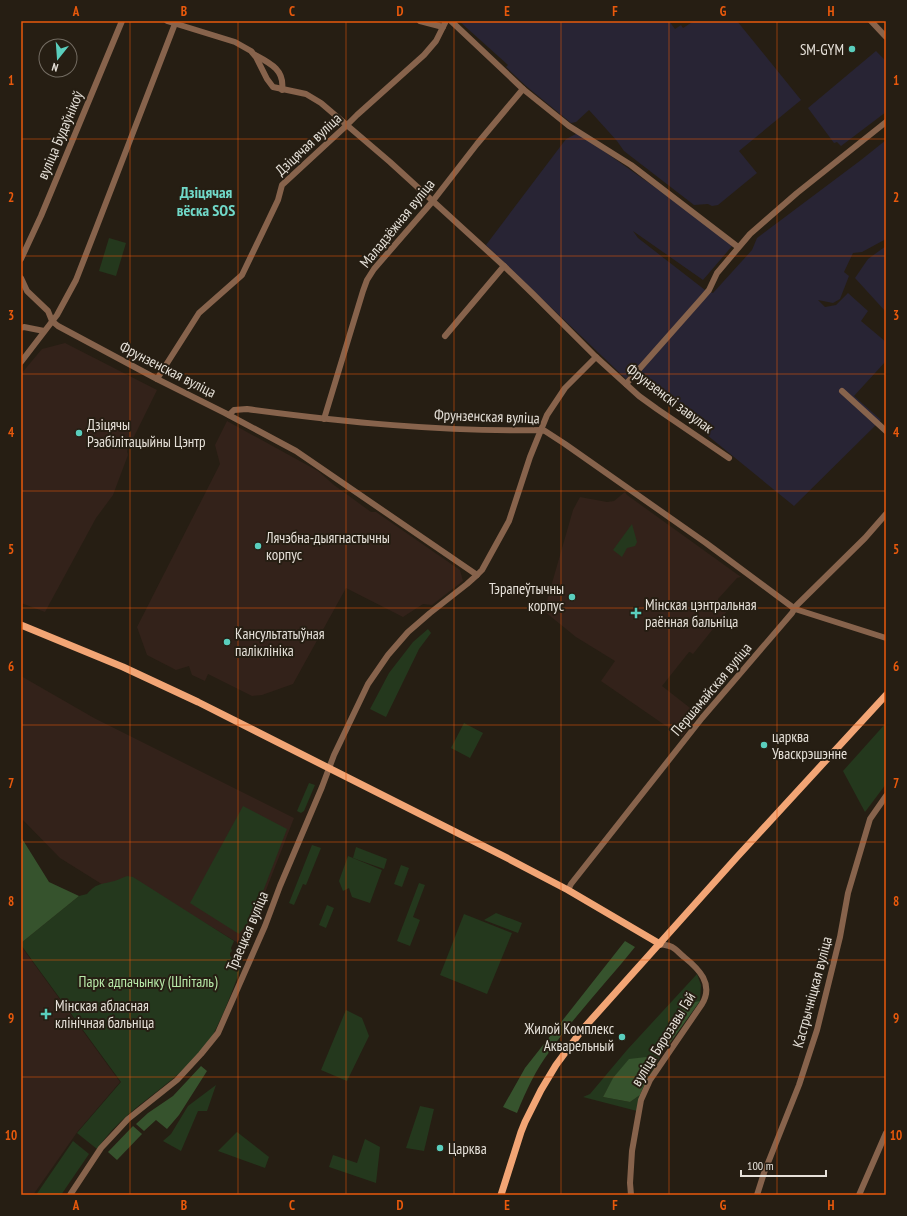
<svg xmlns="http://www.w3.org/2000/svg" width="907" height="1216" font-family="'PT Sans Narrow',sans-serif">
<style>
.industrial{fill:#282434}
.medical{fill:#33221a}
.green{fill:#24381d;fill-rule:evenodd}
.forest{fill:#36532d}
.lines{fill:none;stroke-linecap:round;stroke-linejoin:round}
.minor{stroke:#87634c;stroke-width:6}
.major{stroke:#f2a575;stroke-width:7}
.grid{fill:none;stroke:#e8590c;stroke-width:1;stroke-opacity:0.55}
.poi-dot{fill:#5acebd;stroke:#261e13;stroke-width:1.5}
.labels{text-anchor:middle;dominant-baseline:central;stroke-width:4;stroke-linejoin:round;paint-order:stroke}
.poi-label{font-size:15px;fill:#e6e1d9;stroke:#261e13;text-anchor:start}
.street-label{font-size:15px;fill:#e6e1d9;stroke:#261e13}
.park-label{font-size:15px;fill:#b7e9a8;stroke:#261e13}
.neighbourhood-label{font-size:16px;font-weight:bold;fill:#70d8c8;stroke:#261e13}
.neatline{fill:none;stroke:#e8590c;stroke-width:1.5}
.grid-label{font-size:13px;text-anchor:middle;font-weight:bold;fill:#e8590c}
</style>
<rect width="100%" height="100%" fill="#261e13"/>
<g class="industrial">
<polygon points="459,21 669,21 675,29 681,25 683,28 694,21 737,21 801,100 739,151 757,173 718,205 712,206 708,204 694,205 624,151 617,141 589,110 576,122 571,123 526,86 506,67 508,65"/>
<polygon points="876,51 886,61 886,112 841,146 837,142 834,143 808,108"/>
<polygon points="578,133 659,190 733,245 703,280 633,231 638,238 705,290 713,293 752,250 757,238 861,160 886,140 886,239 862,252 853,253 844,272 849,276 840,299 833,303 818,300 825,307 836,305 848,293 868,311 861,321 886,342 886,361 854,396 881,420 794,506 707,435 713,428 634,371 626,379 513,271 486,245 566,139"/>
<polygon points="886,246 886,312 855,278 868,259"/>
</g>
<g class="medical">
<polygon points="65,343 157,390 127,451 128,455 113,495 96,518 45,612 21,603 21,374 42,349"/>
<polygon points="227,421 318,471 334,485 371,512 376,512 460,570 463,581 432,605 423,604 403,617 346,588 293,684 262,695 252,696 208,674 205,681 192,675 189,666 176,670 147,655 137,627 220,464 215,445"/>
<polygon points="625,492 627,495 741,577 737,578 718,599 720,605 728,610 693,654 690,652 689,652 662,686 699,715 682,737 601,681 615,661 576,637 544,611 573,510 580,497 607,502 614,501"/>
<polygon points="21,676 94,718 294,818 256,916 238,943 141,884 108,888 60,858 21,818"/>
<polygon points="21,946 120,1082 78,1131 33,1195 21,1195"/>
</g>
<g class="green">
<polygon points="109,238 126,243 116,276 99,271"/>
<polygon points="632,524 637,542 635,546 627,548 622,557 613,550"/>
<polygon points="428,629 431,633 419,649 386,717 370,709 389,673 413,642"/>
<polygon points="464,723 483,733 470,758 451,748"/>
<polygon points="886,723 886,784 865,812 843,771"/>
<polygon points="309,783 315,785 304,811 301,813 297,811"/>
<polygon points="243,806 287,829 254,915 239,934 190,903"/>
<polygon points="312,845 321,848 306,885 303,884 294,905 289,903"/>
<polygon points="356,847 387,859 384,869 353,858"/>
<polygon points="348,856 382,870 370,903 352,897 349,888 343,891 339,881"/>
<polygon points="401,865 409,868 402,887 394,884"/>
<path d="M127,876l6,1 101,64 -3,7 1,3 -2,2v3l3,3 3,-1v5l2,1v3l3,1c-6,16 -12,31 -18,46 -5,9 -8,19 -14,27 -21,30 -52,49 -79,72 -13,11 -24,23 -33,36l-20,-16 44,-51 -100,-137v-2l58,-47 8,-2c9,-10 11,-9 23,-12 6,-1 11,-4 17,-6z"/>
<polygon points="419,883 425,885 413,917 420,920 410,946 397,941"/>
<polygon points="327,905 334,908 326,928 319,925"/>
<polygon points="496,913 522,923 518,933 484,920"/>
<polygon points="464,914 512,933 487,994 440,975"/>
<path d="M697,974l4,11 -1,16 -30,35v7l-9,12 -14,27 -10,29 -54,-14 7,-3 37,-44zM655,1056l-1,5 -14,34 -10,7 -27,-5 10,-18z"/>
<polygon points="346,1010 362,1018 369,1036 347,1081 321,1070"/>
<polygon points="216,1085 207,1111 198,1111 181,1151 163,1141 171,1134 188,1106"/>
<polygon points="420,1106 434,1109 424,1151 406,1148"/>
<polygon points="237,1132 269,1157 265,1168 218,1151"/>
<polygon points="365,1139 380,1147 376,1183 329,1167 333,1155 357,1163"/>
<polygon points="73,1141 89,1154 61,1195 36,1195"/>
</g>
<g class="forest">
<polygon points="21,837 49,882 79,896 21,943"/>
<path d="M625,941l10,6c-28,35 -59,67 -85,104 -14,18 -24,40 -33,62l-14,-6 22,-39z"/>
<polygon points="700,1001 670,1043 670,1036 676,1015 690,1003"/>
<polygon points="655,1056 654,1061 640,1095 630,1102 603,1097 613,1078 629,1059"/>
<polygon points="201,1066 207,1071 179,1115 167,1129 156,1120 144,1131 136,1124 148,1113 173,1096"/>
<polygon points="133,1126 142,1134 117,1160 108,1152"/>
</g>
<g class="lines">
<g class="minor">
<polyline points="167,21 235,42 251,51 256,57 267,79 273,87 306,94 321,103 390,162 504,266 533,294 596,357 639,396 657,409 729,458"/>
<polyline points="420,21 443,27"/>
<polyline points="451,21 523,89 569,126 631,165 738,247"/>
<polyline points="871,21 886,37"/>
<path d="M255,55c15,8 30,15 27,35"/>
<polyline points="21,259 41,216 122,21"/>
<polyline points="21,278 27,291 48,311 52,321 58,326 157,379 225,413 296,451 477,575"/>
<polyline points="21,328 24,327 44,331"/>
<polyline points="445,336 504,266"/>
<polyline points="21,362 57,315 76,280 97,226 176,21"/>
<polyline points="157,379 199,313 242,275 268,221 278,200 282,185 347,125 357,115 424,55 436,41 446,21"/>
<polyline points="626,384 703,297 709,290 717,273 750,234 797,193 886,122"/>
<polyline points="842,391 886,431"/>
<path d="M229,415l5,-5 13,-1c97,13 195,23 294,21l4,1 20,13 141,99 89,66 91,29"/>
<polyline points="324,419 363,291 367,280 374,269 432,202 477,144 523,89"/>
<polyline points="568,890 571,884 702,718 792,613 796,606 865,538 886,514"/>
<polyline points="70,1195 101,1148 116,1132 128,1119 177,1080 201,1054 218,1033 265,926 280,886 322,787 334,755 368,684 388,655 408,632 430,613 467,584 477,575 482,570 509,521 530,457 547,415 565,388 596,357"/>
<path d="M631,1195l-1,-12 2,-32 9,-51 9,-20 52,-76c12,-20 -3,-35 -18,-47 -4,-3 -8,-8 -12,-10 -4,-2 -8,-2 -12,-3"/>
<polyline points="757,1195 764,1173 799,1085 817,1030 840,937 848,893 870,819 886,796"/>
<polyline points="859,1195 886,1133"/>
</g>
<g class="major">
<polyline points="21,625 123,667 198,702 509,859 568,890 660,944"/>
<polyline points="501,1195 521,1132 525,1122 541,1090 556,1065 582,1030 737,857 886,695"/>
</g>
</g>
<path class="grid" d="M130,21v1174M238,21v1174M346,21v1174M454,21v1174M561,21v1174M669,21v1174M777,21v1174M21,139h865M21,256h865M21,374h865M21,491h865M21,608h865M21,725h865M21,842h865M21,960h865M21,1077h865"/>
<g class="poi-dot">
<circle cx="852" cy="49" r="4"/>
<circle cx="79" cy="433" r="4"/>
<circle cx="258" cy="546" r="4"/>
<circle cx="572" cy="597" r="4"/>
<path d="M634 607h4v4h4v4h-4v4h-4v-4h-4v-4h4z"/>
<circle cx="227" cy="642" r="4"/>
<circle cx="764" cy="745" r="4"/>
<path d="M44 1008h4v4h4v4h-4v4h-4v-4h-4v-4h4z"/>
<circle cx="622" cy="1037" r="4"/>
<circle cx="440" cy="1148" r="4"/>
</g>
<g class="labels">
<g class="poi-label">
<text x="844" y="49" text-anchor="end">SM-GYM</text>
<text x="87" y="424">Дзіцячы<tspan x="87" dy="17">Рэабілітацыйны Цэнтр</tspan></text>
<text x="266" y="537">Лячэбна-дыягнастычны<tspan x="266" dy="17">корпус</tspan></text>
<text x="564" y="588" text-anchor="end">Тэрапеўтычны<tspan x="564" dy="17">корпус</tspan></text>
<text x="645" y="604">Мінская цэнтральная<tspan x="645" dy="17">раённая бальніца</tspan></text>
<text x="235" y="633">Кансультатыўная<tspan x="235" dy="17">паліклініка</tspan></text>
<text x="772" y="736">царква<tspan x="772" dy="17">Уваскрэшэнне</tspan></text>
<text x="55" y="1005">Мінская абласная<tspan x="55" dy="17">клінічная бальніца</tspan></text>
<text x="614" y="1028" text-anchor="end">Жилой Комплекс<tspan x="614" dy="17">Акварельный</tspan></text>
<text x="448" y="1148">Царква</text>
</g>
<g class="street-label">
<text transform="translate(60 135) rotate(-67)">вуліца Будаўнікоў</text>
<text transform="translate(308 144) rotate(-43)">Дзіцячая вуліца</text>
<text transform="translate(397 223) rotate(-51)">Маладзёжная вуліца</text>
<text transform="translate(168 369) rotate(27)">Фрунзенская вуліца</text>
<text transform="translate(670 398) rotate(37)">Фрунзенскі завулак</text>
<text transform="translate(487 416) rotate(2)">Фрунзенская вуліца</text>
<text transform="translate(711 689) rotate(-50)">Першамайская вуліца</text>
<text transform="translate(247 931) rotate(-67)">Траецкая вуліца</text>
<text transform="translate(812 992) rotate(-75)">Кастрычніцкая вуліца</text>
<text transform="translate(663 1039) rotate(-58)">вуліца Бярозавы Гай</text>
</g>
<g class="park-label">
<text x="148" y="981">Парк адпачынку (Шпіталь)</text>
</g>
<g class="neighbourhood-label">
<text x="206" y="192">Дзіцячая<tspan x="206" dy="18">вёска SOS</tspan></text>
</g>
</g>
<rect width="907" height="1216" fill="none" stroke="#261e13" stroke-width="44"/>
<g transform="translate(58 58) rotate(197)"><circle r="19" fill="#261e13" stroke="#736c62"/>
<path d="M0-3L7 15L0 10L-7 15Z" fill="#5acebd"/>
<text y="-6" font-size="11" font-weight="bold" text-anchor="middle" fill="#e6e1d9">N</text>
</g>
<path d="M741 1170v6h85v-6" fill="none" stroke="#e6e1d9" stroke-width="2"/>
<text x="747" y="1170" font-size="12" fill="#e6e1d9" stroke="#261e13" stroke-width="3" paint-order="stroke">100 m</text>
<rect x="22" y="22" width="863" height="1172" class="neatline"/>
<g class="grid-label">
<text x="76" y="16">A</text>
<text x="184" y="16">B</text>
<text x="292" y="16">C</text>
<text x="400" y="16">D</text>
<text x="507" y="16">E</text>
<text x="615" y="16">F</text>
<text x="723" y="16">G</text>
<text x="831" y="16">H</text>
<text x="11" y="85">1</text>
<text x="896" y="85">1</text>
<text x="11" y="202">2</text>
<text x="896" y="202">2</text>
<text x="11" y="320">3</text>
<text x="896" y="320">3</text>
<text x="11" y="437">4</text>
<text x="896" y="437">4</text>
<text x="11" y="554">5</text>
<text x="896" y="554">5</text>
<text x="11" y="671">6</text>
<text x="896" y="671">6</text>
<text x="11" y="788">7</text>
<text x="896" y="788">7</text>
<text x="11" y="906">8</text>
<text x="896" y="906">8</text>
<text x="11" y="1023">9</text>
<text x="896" y="1023">9</text>
<text x="11" y="1140">10</text>
<text x="896" y="1140">10</text>
<text x="76" y="1210">A</text>
<text x="184" y="1210">B</text>
<text x="292" y="1210">C</text>
<text x="400" y="1210">D</text>
<text x="507" y="1210">E</text>
<text x="615" y="1210">F</text>
<text x="723" y="1210">G</text>
<text x="831" y="1210">H</text>
</g>
</svg>
